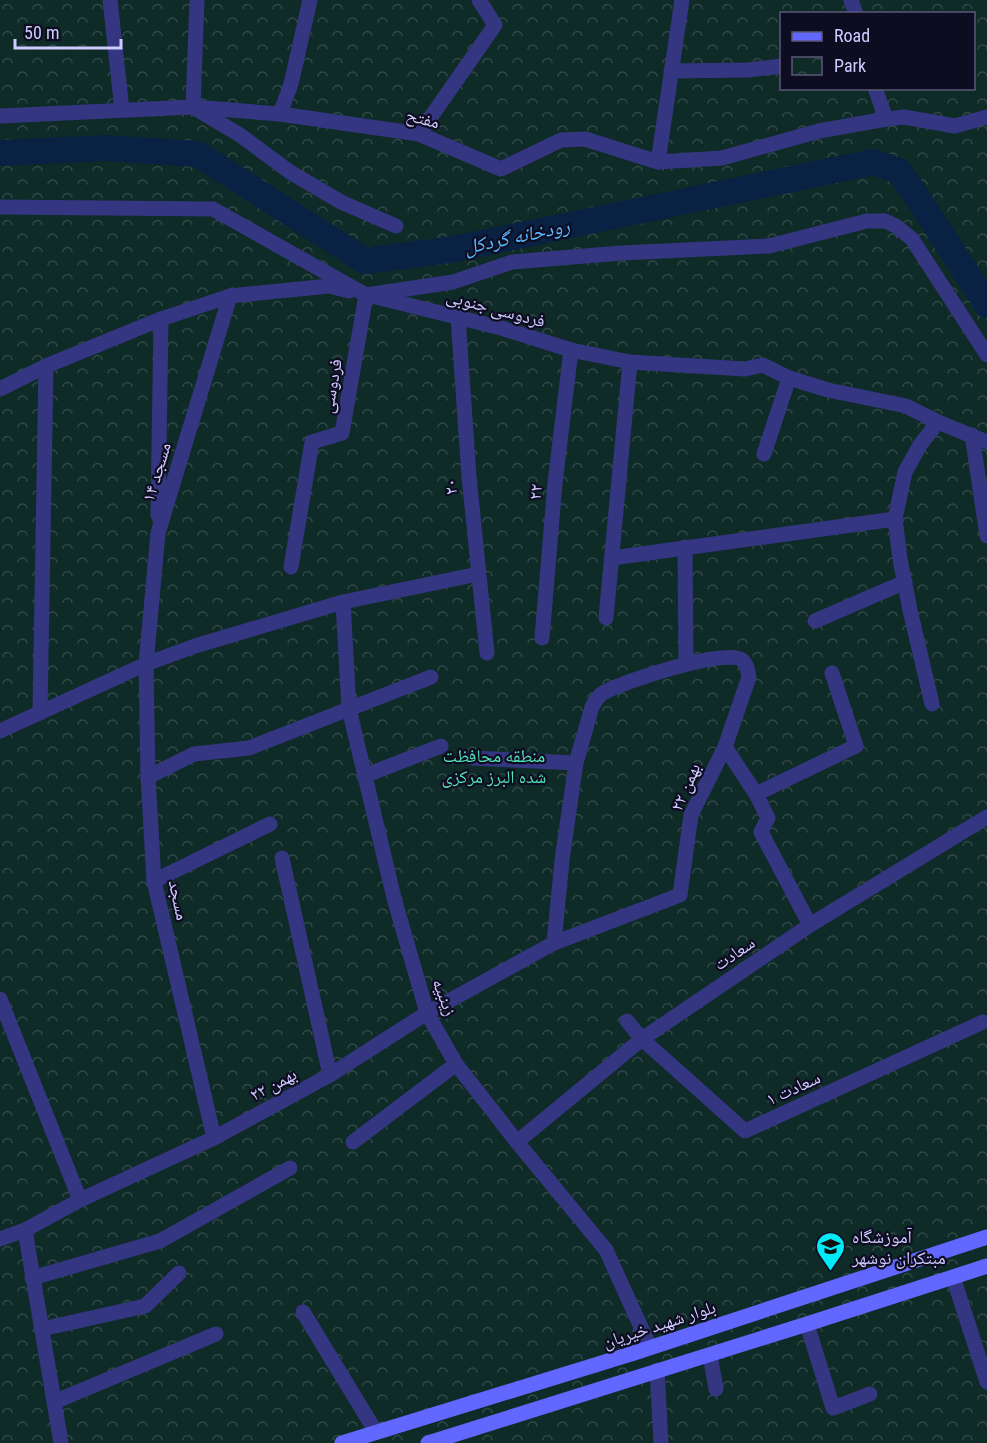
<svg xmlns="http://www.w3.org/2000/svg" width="987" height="1443" font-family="'Roboto Condensed','Noto Naskh Arabic',sans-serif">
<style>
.park{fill:url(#park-crowns);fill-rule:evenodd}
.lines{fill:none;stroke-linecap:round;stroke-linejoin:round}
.river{stroke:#092143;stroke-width:26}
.minor{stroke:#343682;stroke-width:15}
.secondary{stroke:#6267ff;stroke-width:15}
.labels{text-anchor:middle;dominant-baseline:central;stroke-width:4.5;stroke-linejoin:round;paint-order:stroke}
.street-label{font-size:18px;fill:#cfcbff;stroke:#0e0c21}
.park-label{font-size:18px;fill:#52e4b8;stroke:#0e0c21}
.poi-label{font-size:18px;fill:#cfcbff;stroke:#0e0c21;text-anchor:start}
.water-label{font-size:20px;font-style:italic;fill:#59bbff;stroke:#0e0c21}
</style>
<defs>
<pattern id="park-crowns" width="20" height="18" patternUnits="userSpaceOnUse" patternTransform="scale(1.5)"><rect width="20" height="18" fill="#0f2b28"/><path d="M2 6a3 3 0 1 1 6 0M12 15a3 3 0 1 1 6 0" fill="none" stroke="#314848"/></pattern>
</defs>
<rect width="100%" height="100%" fill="#0e0c21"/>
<path class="park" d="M0,0h987v1443h-987zM782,14h192v74h-192z"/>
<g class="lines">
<polyline class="river" points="0,153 106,148 198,154 365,261 455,249 873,162 899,171 914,192 987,305"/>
<g class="minor">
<polyline points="110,0 122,110"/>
<polyline points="197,0 193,107 240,135 290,172 341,202 396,226"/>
<polyline points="851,0 856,14"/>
<polyline points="671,71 748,70 782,66"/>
<polyline points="875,88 886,119 904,117 955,126 987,117"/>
<polyline points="280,114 291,84 310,0"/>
<polyline points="0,116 193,107 280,114 419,134 501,169 561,140 585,139 658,162 682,0"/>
<polyline points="419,134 495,25 479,0"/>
<polyline points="658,162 722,158 819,131 886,119"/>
<polyline points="0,207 213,209 366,295 453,282 512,262 621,253 769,246 867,221 885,221 896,226 912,239 987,355"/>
<polyline points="376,297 501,328 571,350 630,362 745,369 763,365 789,378 828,390 906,406 938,422 987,442"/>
<polyline points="458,317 469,477 487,653"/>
<polyline points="0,389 46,366 161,319 230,296 329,286 349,291"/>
<polyline points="972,435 987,536"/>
<polyline points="764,454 789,378"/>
<polyline points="158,515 161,319"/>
<polyline points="685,547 686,664"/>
<polyline points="612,558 895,519"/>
<polyline points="291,567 312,442 342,433 366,295"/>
<polyline points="343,602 349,709 394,898 427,1013 456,1064 517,1142 606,1250 650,1347"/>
<polyline points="606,618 630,362"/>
<polyline points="815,621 905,582"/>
<polyline points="542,638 555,483 571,350"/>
<polyline points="932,704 910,610 900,559 895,519 905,472 920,445 938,422"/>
<polyline points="40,713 46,366"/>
<polyline points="0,731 146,664 195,646 343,602 478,574"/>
<polyline points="725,747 756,794 768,818 761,832 810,925"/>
<polyline points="471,758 576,763"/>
<polyline points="364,776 441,746"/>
<polyline points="148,777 194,754 249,748 431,677"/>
<polyline points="756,794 856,746 832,673"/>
<polyline points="282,858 330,1075"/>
<polyline points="154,881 270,824"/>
<polyline points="0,999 80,1200"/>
<polyline points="627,1021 642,1039 745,1131 983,1022"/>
<polyline points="214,1138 154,881 148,777 146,664 158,533 230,296"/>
<polyline points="353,1142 456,1064"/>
<polyline points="517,1142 642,1039 810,925 987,817"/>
<polyline points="25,1230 61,1443"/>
<path d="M0,1239l25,-9 55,-30 134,-62 116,-63 97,-62 127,-70 126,-48 11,-80 34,-68 24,-70c-1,-6 -2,-13 -7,-17 -14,-13 -121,22 -139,33 -5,3 -8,8 -11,14l-16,56 -14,97 -8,83"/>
<polyline points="953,1277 987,1382"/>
<polyline points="32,1278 160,1241 290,1168"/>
<polyline points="303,1312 376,1432"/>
<polyline points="807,1324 833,1408 870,1394"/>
<polyline points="42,1329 145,1306 179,1273"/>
<polyline points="710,1355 716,1389"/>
<polyline points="657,1370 661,1443"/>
<polyline points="54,1402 216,1334"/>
</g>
<g class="secondary">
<polyline points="342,1443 634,1353 987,1237"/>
<polyline points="428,1443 807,1324 987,1266"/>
</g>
</g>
<defs>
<symbol id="university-pin" viewBox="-11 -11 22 30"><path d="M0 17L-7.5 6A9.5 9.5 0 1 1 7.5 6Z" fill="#00ebf6" stroke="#0e0c21"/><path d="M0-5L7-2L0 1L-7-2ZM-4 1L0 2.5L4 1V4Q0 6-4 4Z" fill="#111"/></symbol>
</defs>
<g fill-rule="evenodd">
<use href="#university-pin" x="814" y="1230" width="33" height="45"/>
</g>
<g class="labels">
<g class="street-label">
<text transform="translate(423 118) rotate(15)">مفتح</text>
<text transform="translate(496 308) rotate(15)">فردوسی جنوبی</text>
<text transform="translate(331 386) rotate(-80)">فردوسی</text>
<text transform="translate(156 472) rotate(-73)">مسجد ۱۴</text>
<text transform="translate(450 487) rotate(-95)">۲۰</text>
<text transform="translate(535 492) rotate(-85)">۲۲</text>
<text transform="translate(685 787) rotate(-67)">۲۲ بهمن</text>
<text transform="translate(179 900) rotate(78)">مسجد</text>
<text transform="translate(734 953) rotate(-34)">سعادت</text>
<text transform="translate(445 997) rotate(69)">زینبیه</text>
<text transform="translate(273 1084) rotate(-28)">۲۲ بهمن</text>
<text transform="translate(793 1088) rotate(-25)">سعادت ۱</text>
<text transform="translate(659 1324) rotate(-18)">بلوار شهید خیریان</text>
</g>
<g class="park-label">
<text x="494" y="755">منطقه محافظت<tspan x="494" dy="21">شده البرز مرکزی</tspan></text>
</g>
<g class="poi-label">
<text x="852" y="1236">آموزشگاه<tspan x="852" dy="21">مبتکران نوشهر</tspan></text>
</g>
<g class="water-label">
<text transform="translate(517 236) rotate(-12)">رودخانه گردکل</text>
</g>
</g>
<rect x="780" y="12" width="195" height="78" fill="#0e0c21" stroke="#5b587a" stroke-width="1.5"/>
<rect x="792" y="32" width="30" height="9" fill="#6267ff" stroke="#5b587a" stroke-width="1.5"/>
<text x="834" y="42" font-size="18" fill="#cfcbff">Road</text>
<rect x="792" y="57" width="30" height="18" fill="url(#park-crowns)" stroke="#5b587a" stroke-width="1.5"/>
<text x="834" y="72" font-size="18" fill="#cfcbff">Park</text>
<path d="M15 39v9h106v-9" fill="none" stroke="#cfcbff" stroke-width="3"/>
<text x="24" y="39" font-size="18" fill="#cfcbff" stroke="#0e0c21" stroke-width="4.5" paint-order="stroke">50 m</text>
</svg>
